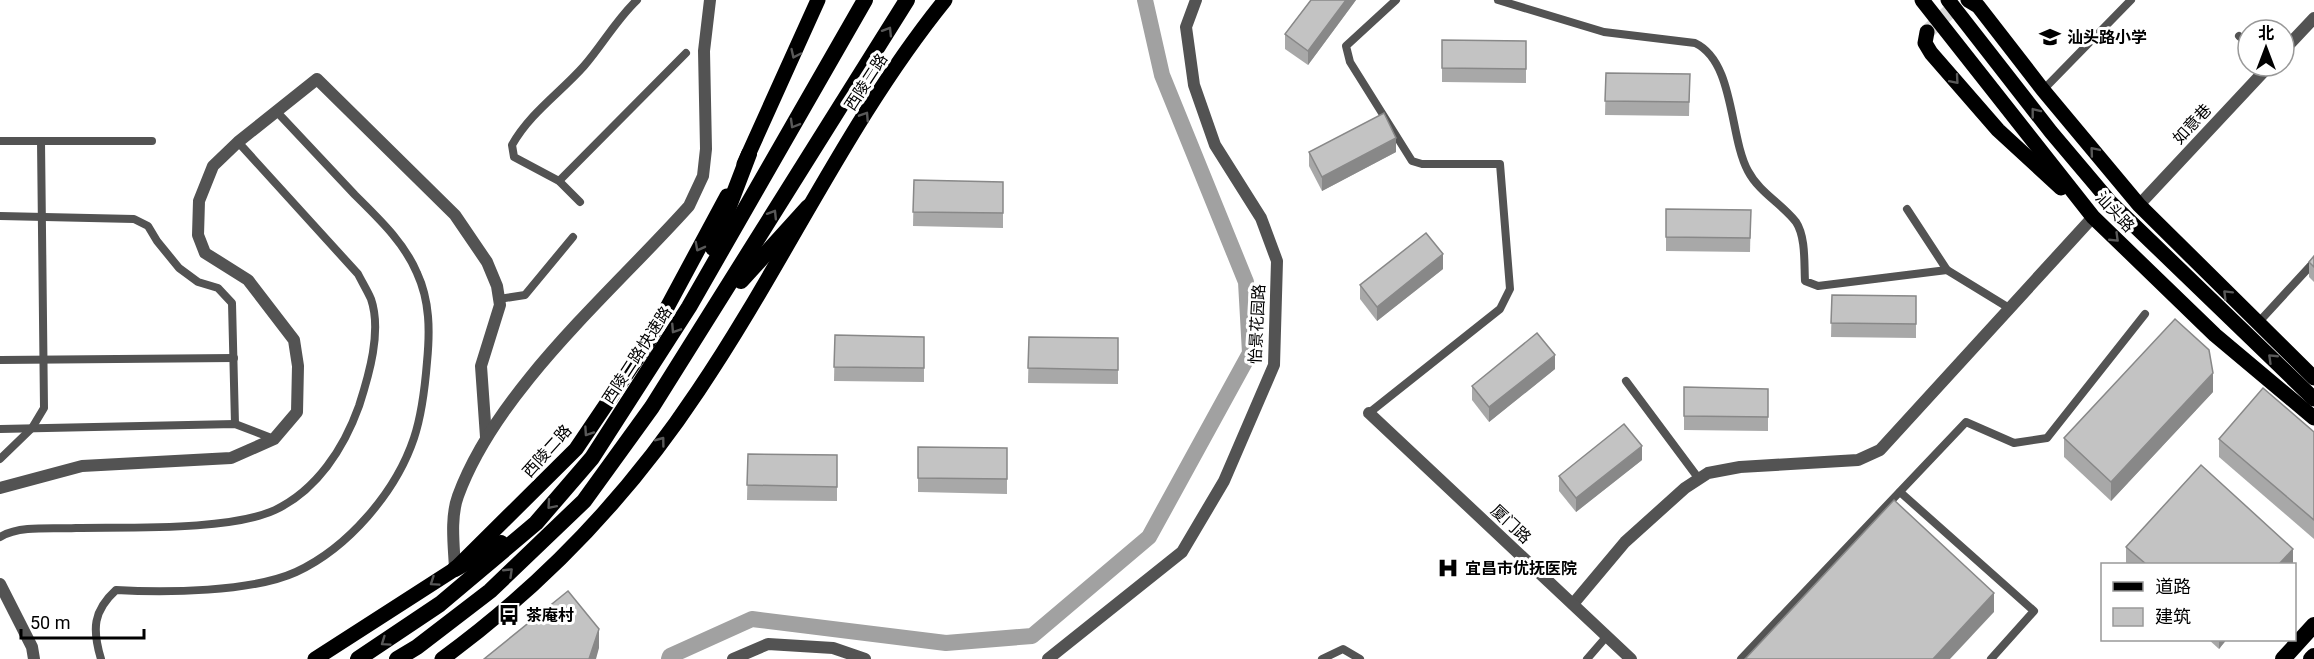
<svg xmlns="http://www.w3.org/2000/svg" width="2314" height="659" font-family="Roboto,'Noto Sans SC',sans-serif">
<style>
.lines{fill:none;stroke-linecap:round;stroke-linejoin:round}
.canal{stroke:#a1a1a1;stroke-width:16}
.primary-tunnel{stroke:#d9d9d9;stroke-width:15;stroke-dasharray:15 8;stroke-linecap:butt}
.service{stroke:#535353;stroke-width:8}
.minor{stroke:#535353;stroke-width:12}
.tertiary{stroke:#535353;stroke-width:12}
.primary{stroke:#000;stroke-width:15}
.trunk{stroke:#000;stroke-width:16}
.wall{fill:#a8a8a8}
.shaded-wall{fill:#888}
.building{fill:#c3c3c3;stroke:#888;stroke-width:1.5}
.oneway{stroke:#595959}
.labels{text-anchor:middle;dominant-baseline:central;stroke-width:6;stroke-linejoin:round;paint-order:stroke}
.poi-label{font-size:16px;font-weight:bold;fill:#000;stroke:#fff;text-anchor:start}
.street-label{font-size:16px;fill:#000;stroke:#fff}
</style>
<rect width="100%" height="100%" fill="#fff"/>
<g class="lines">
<polyline class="canal" points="669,659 670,656 752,619 946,643 1032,636 1149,537 1250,353 1246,282 1162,75 1145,0"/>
<polyline class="primary-tunnel" points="1927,32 1962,0"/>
<g class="service">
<path d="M1498,0l106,32 91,11c40,19 34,93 53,128 11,21 34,33 48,51 10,15 8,42 9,59l13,5 129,-16"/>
<polyline points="2239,36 2248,44"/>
<polyline points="2043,90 2131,0"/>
<polyline points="0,141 152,141"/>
<polyline points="559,181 686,53"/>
<path d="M580,202l-21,-21 -45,-24 -2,-12c18,-32 48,-52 72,-79 19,-22 32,-46 53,-66"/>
<polyline points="1907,209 1947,270 2009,308"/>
<polyline points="0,216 134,219 148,226 157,241 179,268 198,282 218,288 232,303 235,424"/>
<polyline points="499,299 525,295 573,237"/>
<polyline points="2257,324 2314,262"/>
<polyline points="0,360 234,358"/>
<polyline points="1626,381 1699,479"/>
<polyline points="1369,413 1500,309 1510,289 1500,164 1422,164 1412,161 1350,62 1346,46 1396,0"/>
<polyline points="0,429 235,424 274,439"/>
<polyline points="0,459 32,428 44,408 41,141"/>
<polyline points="1900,492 2034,611 1991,659"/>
<path d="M0,537c20,-12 54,-8 76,-9 52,-1 154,3 199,-18 42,-20 69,-62 84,-104 10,-31 23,-75 12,-107 -4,-9 -9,-17 -13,-25l-120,-132"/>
<path d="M101,659c-9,-30 -8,-48 15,-69 49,3 136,2 180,-18 52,-24 100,-80 118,-134 8,-24 11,-51 13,-76 3,-31 3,-61 -10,-89 -13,-31 -39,-55 -62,-78 -26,-28 -52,-55 -78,-83"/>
<polyline points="1322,659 1343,649 1360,659"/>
<polyline points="1587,659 1607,636"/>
<polyline points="1741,659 1966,422 2014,443 2047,438 2145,314"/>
</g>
<g class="minor">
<polyline points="2284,50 2314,18"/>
<polyline points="2139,205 2269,66"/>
<polyline points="0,488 82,466 231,458 274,439 297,412 298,366 294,340 248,280 205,253 198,235 199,201 213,166 238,142 317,79 455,215 487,262 497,286 500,305 481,366 486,437"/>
<path d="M455,569c-1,-23 -5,-51 3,-73 39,-107 155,-205 231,-290l14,-30 3,-27 -2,-98 6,-51"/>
<polyline points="0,584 32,647 34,659"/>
<polyline points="1573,604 1625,542 1685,488 1708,473 1740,467 1858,460 1880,450 2093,217"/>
<polyline points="733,659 768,644 833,648 865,659"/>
<polyline points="1048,659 1182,552 1224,481 1274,365 1277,261 1261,218 1215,145 1194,85 1186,27 1196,0"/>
</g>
<polyline class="tertiary" points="1369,413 1631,659"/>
<g class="primary">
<polyline points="1922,0 2093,217 2215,335 2314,418"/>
<polyline points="1948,0 2051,132 2111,203 2314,399"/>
<polyline points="1968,0 1978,6 2043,90 2139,205 2314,378"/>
<polyline points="1927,32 1925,43 1931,53 1998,130 2061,188"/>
<polyline points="744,164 818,0"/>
<polyline points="315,659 455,569 576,449 649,341 727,196"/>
<path d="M442,659c100,-73 187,-164 256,-268 86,-127 150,-271 247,-391"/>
</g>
<g class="trunk">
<polyline points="713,248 749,154"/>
<polyline points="741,281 808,207"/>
<polyline points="455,569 501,543"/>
<polyline points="358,659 440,604 536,523 592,458 689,307 865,0"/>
<polyline points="397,659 417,647 490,591 584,501 652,407 907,0"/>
<polyline points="2283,659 2314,625"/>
<polyline points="2311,659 2314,656"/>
</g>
</g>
<g class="wall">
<polygon points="1311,0 1356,0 1308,65 1285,49 1285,34"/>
<polygon points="1442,40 1526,41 1526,83 1442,82"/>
<polygon points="1606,73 1690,74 1689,116 1605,115"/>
<polygon points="1309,152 1396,152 1322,191 1309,166"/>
<polygon points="914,180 1003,182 1003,228 913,226"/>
<polygon points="1666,209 1751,210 1750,252 1666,251"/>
<polygon points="2314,256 2314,282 2309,277 2309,262"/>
<polygon points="1443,269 1377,321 1360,299 1360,285"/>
<polygon points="1832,295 1916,296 1916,338 1831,337"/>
<polygon points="835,335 924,337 924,382 834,381"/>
<polygon points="1029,337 1118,338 1118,384 1028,383"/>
<polygon points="1555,369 1489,422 1472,400 1472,386"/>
<polygon points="1684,387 1768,389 1768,431 1684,430"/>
<polygon points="2213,392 2111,501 2064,457 2064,438"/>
<polygon points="2314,432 2314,539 2219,457 2219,439"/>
<polygon points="918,447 1007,448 1007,494 918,492"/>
<polygon points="748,454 837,455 837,501 747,500"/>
<polygon points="1642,460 1576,512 1559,491 1559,476"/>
<polygon points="2126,547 2293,564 2126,564"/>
<polygon points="2208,639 2227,639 2219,649"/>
</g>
<g class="shaded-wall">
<polygon points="1346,0 1356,0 1308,65 1308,51"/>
<polygon points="1396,138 1396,152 1322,191 1322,177"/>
<polygon points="1443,254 1443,269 1377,321 1377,307"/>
<polygon points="1555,355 1555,369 1489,422 1489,407"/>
<polygon points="2213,373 2213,392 2111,501 2111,482"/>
<polygon points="1642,446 1642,460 1576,512 1576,498"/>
<polygon points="2293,549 2293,564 2279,564"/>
<polygon points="1994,593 1994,612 1950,659 1933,659"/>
<polygon points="599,629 599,648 596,659 589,659"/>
<polygon points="2219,639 2227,639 2219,649"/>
</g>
<g class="building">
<polygon points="1311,0 1346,0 1308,51 1285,34"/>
<polygon points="1442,40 1526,41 1526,69 1442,68"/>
<polygon points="1606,73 1690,74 1689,102 1605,101"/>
<polygon points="1384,113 1396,138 1322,177 1309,152"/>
<polygon points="914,180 1003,182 1003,213 913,212"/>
<polygon points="1666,209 1751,210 1750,238 1666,237"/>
<polygon points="1426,233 1443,254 1377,307 1360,285"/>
<polygon points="2314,256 2314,267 2309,262"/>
<polygon points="1832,295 1916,296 1916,324 1831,323"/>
<polygon points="2175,319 2209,350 2213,373 2111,482 2064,438"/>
<polygon points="1537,333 1555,355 1489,407 1472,386"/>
<polygon points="835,335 924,337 924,368 834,367"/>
<polygon points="1029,337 1118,338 1118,370 1028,368"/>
<polygon points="1684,387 1768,389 1768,417 1684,416"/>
<polygon points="2263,388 2314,432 2314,520 2219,439"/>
<polygon points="1624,424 1642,446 1576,498 1559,476"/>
<polygon points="918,447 1007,448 1007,479 918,478"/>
<polygon points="748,454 837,455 837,487 747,485"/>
<polygon points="2201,465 2293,549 2279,564 2146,564 2126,547"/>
<polygon points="1894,500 1994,593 1933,659 1745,659"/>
<polygon points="568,591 599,629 589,659 484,659"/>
</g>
<defs><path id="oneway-chevron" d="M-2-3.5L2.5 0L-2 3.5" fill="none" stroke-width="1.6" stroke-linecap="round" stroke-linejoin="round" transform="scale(1.5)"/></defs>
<g class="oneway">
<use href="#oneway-chevron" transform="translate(888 31) rotate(-58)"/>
<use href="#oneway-chevron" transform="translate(795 54) rotate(115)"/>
<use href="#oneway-chevron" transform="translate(1955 80) rotate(49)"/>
<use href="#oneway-chevron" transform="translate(2035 112) rotate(-128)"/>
<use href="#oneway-chevron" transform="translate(865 116) rotate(-57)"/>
<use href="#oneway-chevron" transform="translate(794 124) rotate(120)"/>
<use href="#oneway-chevron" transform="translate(2094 151) rotate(-130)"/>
<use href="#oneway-chevron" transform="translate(773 214) rotate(-58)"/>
<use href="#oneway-chevron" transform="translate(2115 238) rotate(44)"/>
<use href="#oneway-chevron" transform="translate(699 247) rotate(118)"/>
<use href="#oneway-chevron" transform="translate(2227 294) rotate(-135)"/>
<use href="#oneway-chevron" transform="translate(675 329) rotate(123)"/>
<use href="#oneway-chevron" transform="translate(2272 358) rotate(-136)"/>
<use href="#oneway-chevron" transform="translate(588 432) rotate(124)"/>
<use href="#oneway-chevron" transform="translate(661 441) rotate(-53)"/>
<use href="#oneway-chevron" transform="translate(551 505) rotate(131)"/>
<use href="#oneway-chevron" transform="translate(509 572) rotate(-44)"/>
<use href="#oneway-chevron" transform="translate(434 582) rotate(146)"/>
<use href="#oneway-chevron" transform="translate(385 642) rotate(145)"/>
</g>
<defs>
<symbol id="school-bare" viewBox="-9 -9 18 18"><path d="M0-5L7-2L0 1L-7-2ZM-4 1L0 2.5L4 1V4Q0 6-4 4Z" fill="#000" stroke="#fff" stroke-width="2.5" paint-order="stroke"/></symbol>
<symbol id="hospital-bare" viewBox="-9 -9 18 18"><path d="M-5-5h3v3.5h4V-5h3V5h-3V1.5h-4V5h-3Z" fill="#000" stroke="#fff" stroke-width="2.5" paint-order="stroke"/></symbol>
<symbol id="bus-bare" viewBox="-9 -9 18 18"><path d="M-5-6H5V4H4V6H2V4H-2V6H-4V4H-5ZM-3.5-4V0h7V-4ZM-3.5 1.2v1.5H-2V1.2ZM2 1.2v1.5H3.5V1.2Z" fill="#000" stroke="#fff" stroke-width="2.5" paint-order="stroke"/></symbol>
</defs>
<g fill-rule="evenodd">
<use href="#school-bare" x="2035" y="22" width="30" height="30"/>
<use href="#hospital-bare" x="1433" y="553" width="30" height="30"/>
<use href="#bus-bare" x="494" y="600" width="30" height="30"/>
</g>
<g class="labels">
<g class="poi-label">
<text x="2067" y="37">汕头路小学</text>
<text x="1465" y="568">宜昌市优抚医院</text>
<text x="526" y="615">茶庵村</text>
</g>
<g class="street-label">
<text transform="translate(866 82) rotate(-57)">西陵二路</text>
<text transform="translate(2192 124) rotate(-47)">如意巷</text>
<text transform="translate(2115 212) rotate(47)">汕头路</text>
<text transform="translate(1257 324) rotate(-87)">怡景花园路</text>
<text transform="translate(637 355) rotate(-57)">西陵二路快速路</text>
<text transform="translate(547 451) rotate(-48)">西陵二路</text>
<text transform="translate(1511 524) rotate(43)">厦门路</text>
</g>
</g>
<rect x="2101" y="563" width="195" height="78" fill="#ffffff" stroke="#999999" stroke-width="1.5"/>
<rect x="2113" y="582" width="30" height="9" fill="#000000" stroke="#999999" stroke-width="1.5"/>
<text x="2155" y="593" font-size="18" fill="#000000">道路</text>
<rect x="2113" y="608" width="30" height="18" fill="#c3c3c3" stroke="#999999" stroke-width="1.5"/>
<text x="2155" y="623" font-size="18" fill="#000000">建筑</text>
<g transform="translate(2266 48)"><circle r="28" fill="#ffffff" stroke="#999999" stroke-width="1.5"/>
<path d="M0-4.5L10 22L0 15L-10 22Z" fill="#000000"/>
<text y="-9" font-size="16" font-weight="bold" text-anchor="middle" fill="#000000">北</text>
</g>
<path d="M21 629v9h123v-9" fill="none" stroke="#000000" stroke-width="3"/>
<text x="30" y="629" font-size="18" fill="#000000" stroke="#ffffff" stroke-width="4.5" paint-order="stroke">50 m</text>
</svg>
